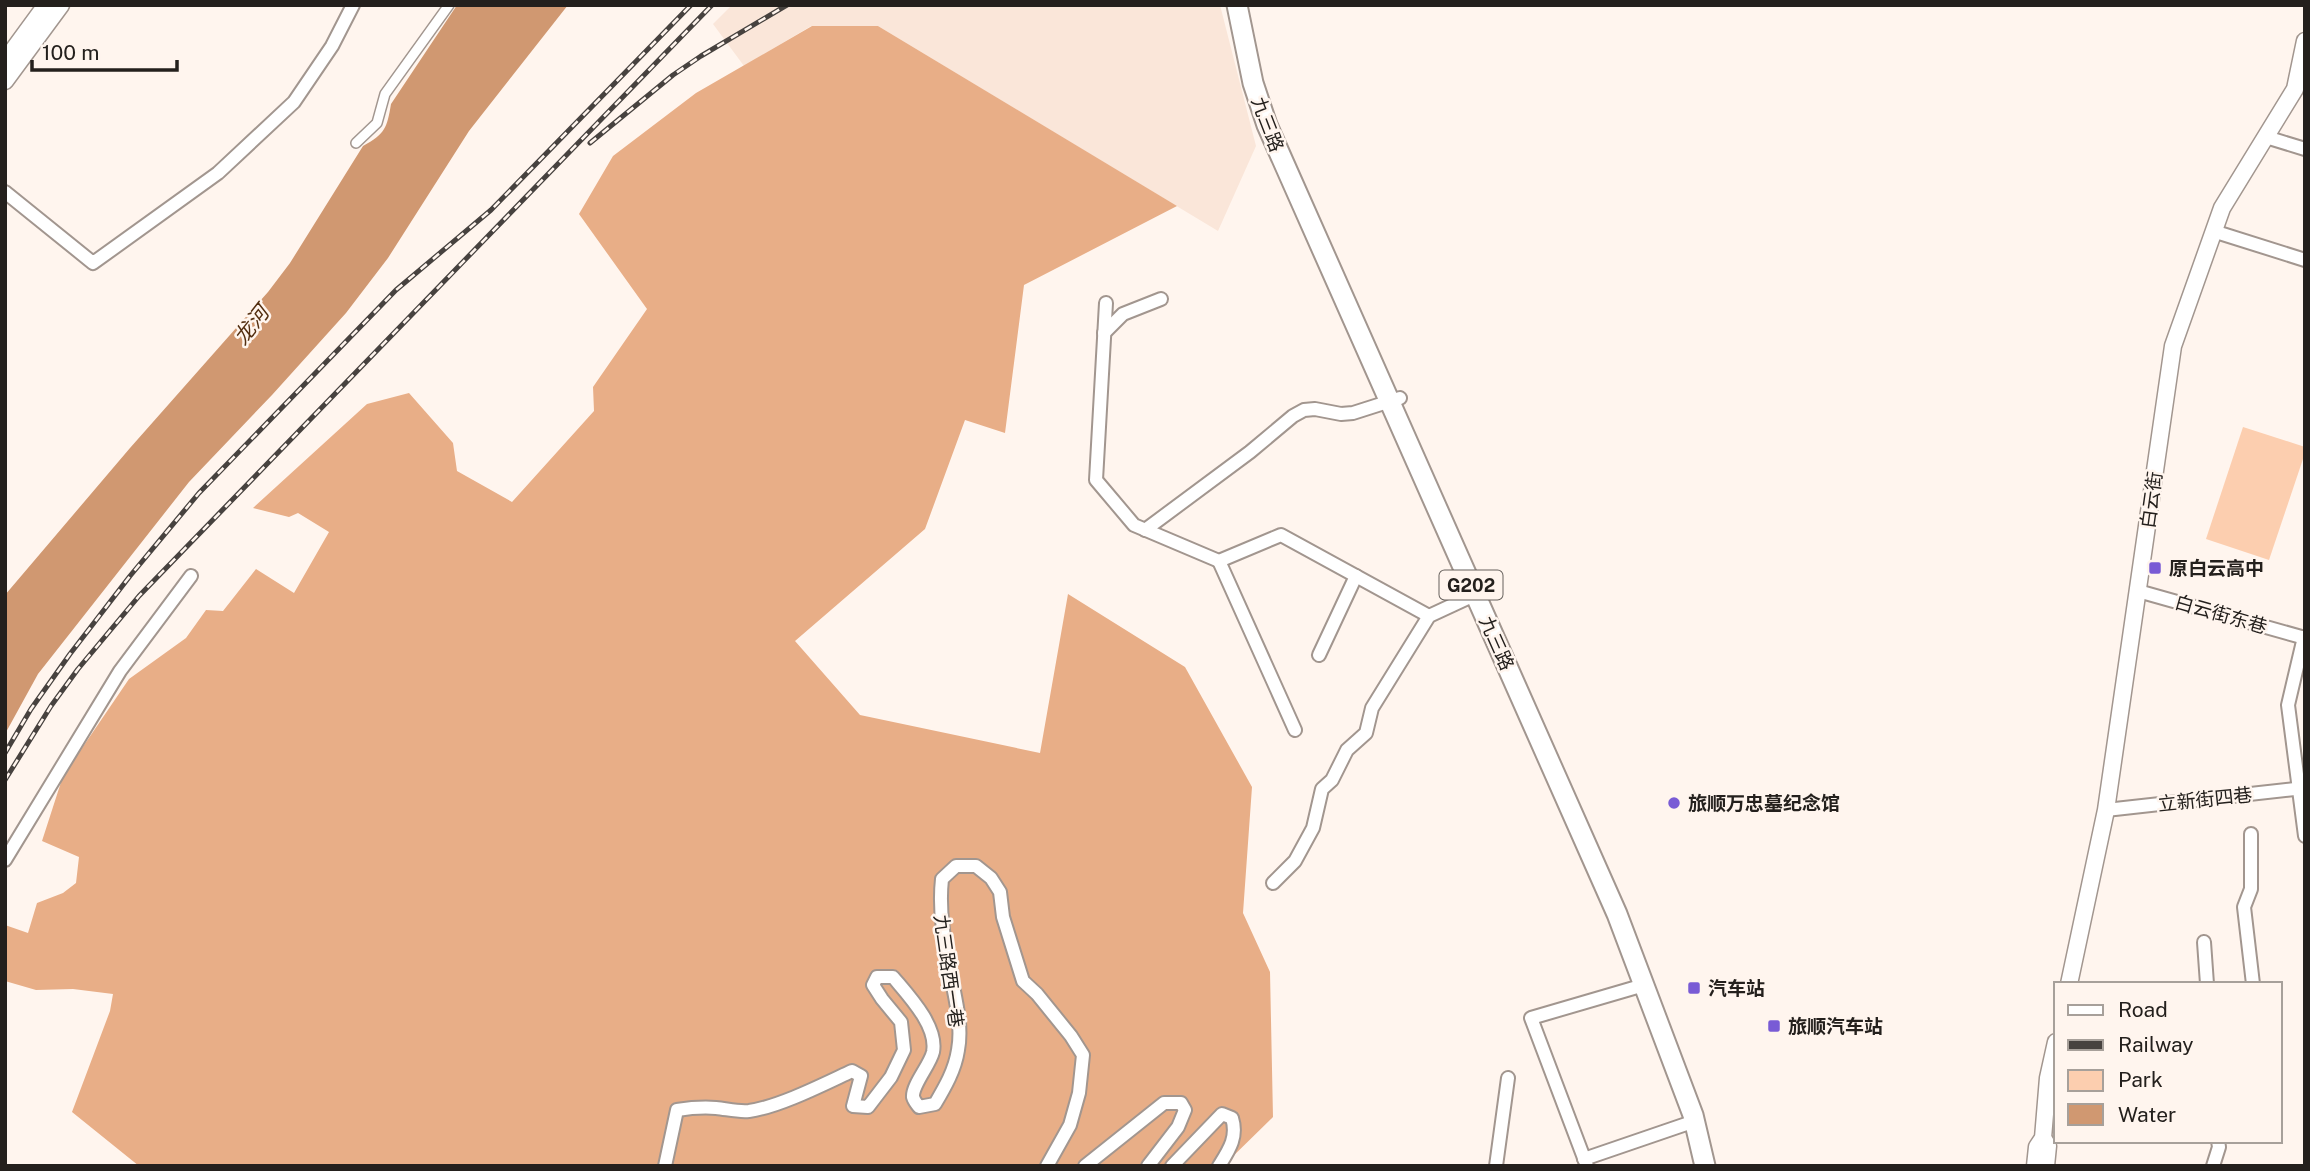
<svg xmlns="http://www.w3.org/2000/svg" width="2310" height="1171" font-family="'Public Sans','Noto Sans SC',sans-serif">
<style>
.built{fill:#fae6d9}
.green{fill:#fcceaf}
.forest{fill:#e8ae87}
.water{fill:#d09871}
.lines{fill:none;stroke-linecap:round;stroke-linejoin:round}
.pedestrian-casing{stroke:#a2968f;stroke-width:12}
.minor-casing{stroke:#a2968f;stroke-width:16}
.secondary-casing{stroke:#a2968f;stroke-width:19}
.trunk-casing{stroke:#a2968f;stroke-width:23}
.pedestrian{stroke:#fff;stroke-width:9}
.minor{stroke:#fff;stroke-width:12}
.secondary{stroke:#fff;stroke-width:16}
.trunk{stroke:#fff;stroke-width:19}
.rail-casing{stroke:#47423f;stroke-width:5}
.rail{stroke:#fff5ee;stroke-width:2.5;stroke-dasharray:8;stroke-linecap:butt}
.poi-dot{fill:#795bd5;stroke:#fff5ee;stroke-width:2.5}
.labels{text-anchor:middle;dominant-baseline:central;stroke-width:5;stroke-linejoin:round;paint-order:stroke}
.shield{fill:#fff5ee;stroke:#66605c;stroke-width:2}
.shield-label{font-size:18px;font-weight:bold;fill:#24201d}
.street-label{font-size:19px;fill:#24201d;stroke:#fff5ee}
.poi-label{font-size:19px;font-weight:bold;fill:#24201d;stroke:#fff5ee;text-anchor:start}
.water-label{font-size:21px;font-style:italic;fill:#532e10;stroke:#fff5ee}
</style>
<rect width="100%" height="100%" fill="#fff5ee"/>
<polygon class="built" points="732,5 1220,5 1256,146 1218,231 878,26 811,26 744,66 713,24"/>
<polygon class="green" points="2243,427 2305,447 2305,453 2269,560 2206,539"/>
<polygon class="forest" points="812,26 878,26 1177,206 1024,285 1005,433 965,420 925,529 795,641 860,715 1040,753 1068,594 1185,667 1252,787 1243,913 1270,972 1273,1117 1223,1166 139,1166 72,1112 110,1011 113,994 73,989 36,990 5,981 5,925 28,933 37,903 63,893 76,883 79,857 42,841 63,776 129,679 186,638 206,610 223,611 256,569 294,593 329,532 298,513 289,517 253,508 367,404 409,393 453,443 457,471 512,502 594,411 593,387 647,309 579,214 613,156 696,93"/>
<path class="water" d="M457,5h111l-99,126 -81,127 -42,55 -74,82 -83,87 -151,192 -33,60v-139l125,-147 138,-156 22,-29 73,-117c22,-12 24,-18 28,-42z"/>
<g class="lines">
<defs>
<polyline id="pedestrian" points="356,143 377,123 385,94 449,5"/>
<g id="minor">
<polyline points="2266,137 2305,149"/>
<polyline points="5,192 93,263 218,173 294,102 332,46 353,5"/>
<polyline points="2213,231 2305,260"/>
<polyline points="1106,303 1096,480 1134,525 1219,561 1281,535 1429,616"/>
<polyline points="1104,333 1123,314 1161,299"/>
<polyline points="1145,530 1250,452 1293,416 1304,410 1315,409 1341,414 1353,413 1400,398"/>
<polyline points="1219,561 1295,730"/>
<polyline points="2138,591 2305,638"/>
<polyline points="2304,637 2288,705 2305,836"/>
<polyline points="1319,655 1356,576"/>
<polyline points="2106,810 2304,788"/>
<polyline points="2251,834 2251,889 2244,907 2253,984"/>
<polyline points="5,860 120,671 191,576"/>
<polyline points="1273,883 1295,861 1313,828 1322,789 1332,780 1347,750 1366,733 1372,708 1429,616 1485,590"/>
<polyline points="2204,942 2207,984"/>
<polyline points="1584,1159 1695,1121"/>
<path d="M665,1166l12,-56c13,-2 26,-3 39,-2 11,1 21,4 33,3 30,-4 75,-27 103,-40l9,5 -8,30 15,1 23,-30 13,-27 -3,-28 -19,-23 -9,-14 4,-8h16c15,18 45,49 40,75 -3,13 -21,33 -20,45 1,4 4,7 6,10l16,-3c10,-17 20,-34 23,-54 4,-21 -1,-44 -5,-64 -7,-36 -15,-71 -11,-107l14,-13h20l15,12 9,14 3,25 20,64 14,13 34,42 12,19 -4,38 -9,32 -23,41"/>
<polyline points="1085,1166 1164,1103 1181,1103 1185,1110 1178,1127 1148,1166"/>
<path d="M1172,1166l50,-52 10,4c6,19 -3,32 -13,48"/>
<polyline points="1496,1166 1508,1078"/>
<polyline points="1587,1166 1531,1018 1644,985"/>
<polyline points="2213,1166 2219,1147 2218,1141"/>
</g>
<g id="secondary">
<polyline points="5,61 46,5"/>
<polyline points="5,81 61,5"/>
<polyline points="2069,984 2106,810 2173,346 2222,208 2295,89 2305,41"/>
<polyline points="2043,1138 2048,1146 2046,1166"/>
<polyline points="2035,1166 2037,1147 2043,1138 2048,1078 2056,1042"/>
</g>
<polyline id="trunk" points="1237,5 1253,83 1267,125 1617,914 1693,1115 1705,1166"/>
</defs>
<use href="#pedestrian" class="pedestrian-casing"/>
<use href="#minor" class="minor-casing"/>
<use href="#secondary" class="secondary-casing"/>
<use href="#trunk" class="trunk-casing"/>
<use href="#pedestrian" class="pedestrian"/>
<use href="#minor" class="minor"/>
<use href="#secondary" class="secondary"/>
<use href="#trunk" class="trunk"/>
<defs>
<g id="rail">
<polyline points="590,143 673,75 701,56 787,5"/>
<polyline points="5,753 31,709 70,654 130,576 199,493 396,290 491,210 691,5"/>
<polyline points="5,780 51,706 78,669 139,596 712,5"/>
</g>
</defs>
<use href="#rail" class="rail-casing"/>
<use href="#rail" class="rail"/>
</g>
<g class="poi-dot">
<rect x="2148" y="561" width="14" height="14" rx="3.5"/>
<circle cx="1674" cy="803" r="7"/>
<rect x="1687" y="981" width="14" height="14" rx="3.5"/>
<rect x="1767" y="1019" width="14" height="14" rx="3.5"/>
</g>
<g class="labels">
<rect class="shield" x="1439.5" y="570.5" width="63" height="29" rx="5"/>
<g class="shield-label">
<text x="1471" y="585">G202</text>
</g>
<g class="street-label">
<text transform="translate(1268 124) rotate(69)">九三路</text>
<text transform="translate(2151 500) rotate(-82)">白云街</text>
<text transform="translate(2221 614) rotate(16)">白云街东巷</text>
<text transform="translate(1497 643) rotate(66)">九三路</text>
<text transform="translate(2205 799) rotate(-6)">立新街四巷</text>
<text transform="translate(949 971) rotate(82)">九三路西一巷</text>
</g>
<g class="poi-label">
<text x="2169" y="568">原白云高中</text>
<text x="1688" y="803">旅顺万忠墓纪念馆</text>
<text x="1708" y="988">汽车站</text>
<text x="1788" y="1026">旅顺汽车站</text>
</g>
<g class="water-label">
<text transform="translate(251 325) rotate(-52)">龙河</text>
</g>
</g>
<rect width="2310" height="1171" fill="none" stroke="#24201d" stroke-width="14"/>
<rect x="2054" y="982" width="228" height="161" fill="#fff5ee" stroke="#a7a09a" stroke-width="2"/>
<rect x="2068" y="1005" width="35" height="10" fill="#ffffff" stroke="#a7a09a" stroke-width="2"/>
<text x="2118" y="1017" font-size="21" fill="#24201d">Road</text>
<rect x="2068" y="1040" width="35" height="10" fill="#47423f" stroke="#a7a09a" stroke-width="2"/>
<text x="2118" y="1052" font-size="21" fill="#24201d">Railway</text>
<rect x="2068" y="1070" width="35" height="21" fill="#fcceaf" stroke="#a7a09a" stroke-width="2"/>
<text x="2118" y="1087" font-size="21" fill="#24201d">Park</text>
<rect x="2068" y="1104" width="35" height="21" fill="#d09871" stroke="#a7a09a" stroke-width="2"/>
<text x="2118" y="1122" font-size="21" fill="#24201d">Water</text>
<path d="M32 60v10h145v-10" fill="none" stroke="#24201d" stroke-width="3.5"/>
<text x="42" y="60" font-size="21" fill="#24201d" stroke="#fff5ee" stroke-width="5" paint-order="stroke">100 m</text>
</svg>
